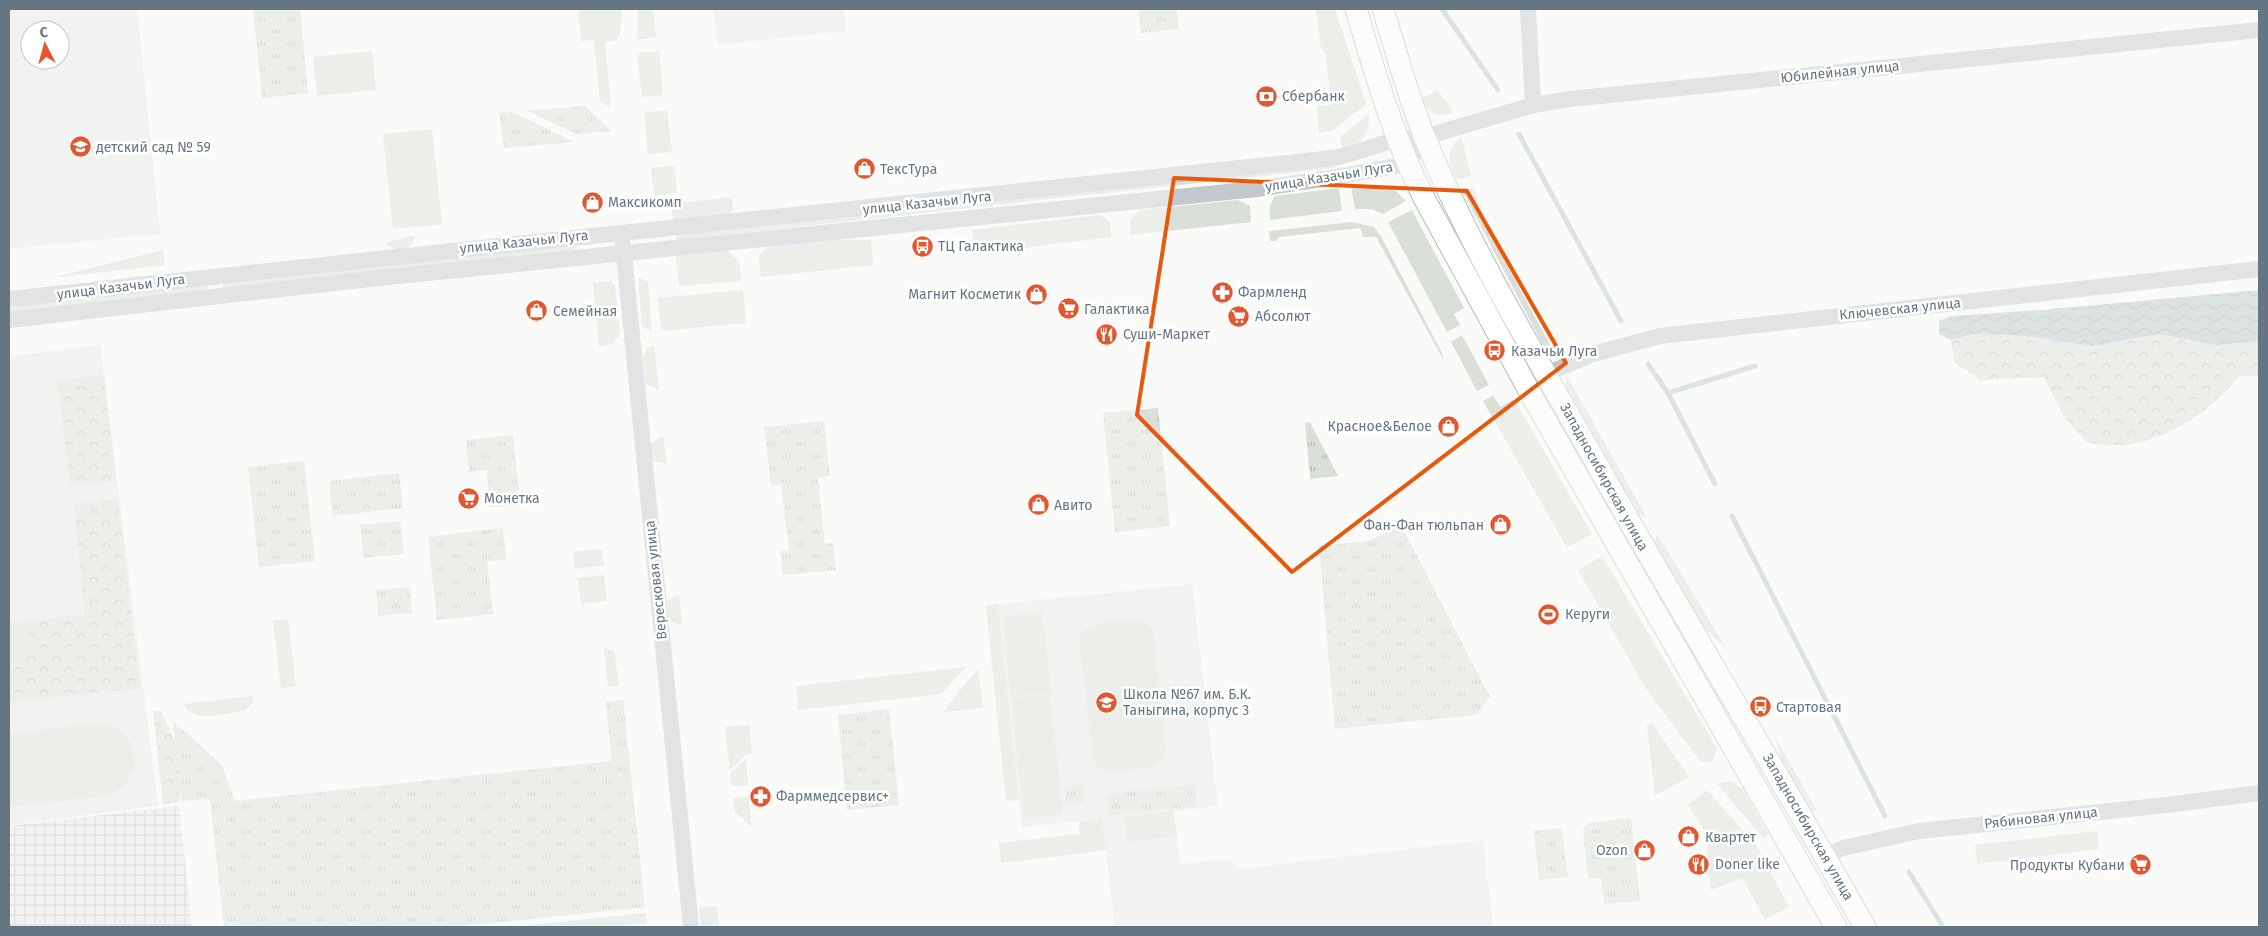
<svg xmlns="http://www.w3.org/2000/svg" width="2268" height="936" font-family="'Fira Sans',sans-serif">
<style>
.built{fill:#e8e9e9;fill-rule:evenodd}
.industrial{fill:url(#industrial-grid)}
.green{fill:#dadfd7}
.forest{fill:url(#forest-crowns)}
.park{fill:url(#park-tufts)}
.water{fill:url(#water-waves)}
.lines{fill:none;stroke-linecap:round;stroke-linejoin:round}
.stream{stroke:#bbc7cb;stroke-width:5}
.major-casing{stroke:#b5babe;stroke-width:23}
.minor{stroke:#c3c8cc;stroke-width:16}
.major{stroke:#fff;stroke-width:21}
.marked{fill:none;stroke:#e8590c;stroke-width:4;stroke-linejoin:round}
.labels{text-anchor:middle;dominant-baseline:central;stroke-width:5;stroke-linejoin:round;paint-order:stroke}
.street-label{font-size:14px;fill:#657683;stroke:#fff}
.poi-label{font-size:14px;fill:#657683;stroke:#fff;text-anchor:start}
</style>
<defs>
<pattern id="industrial-grid" width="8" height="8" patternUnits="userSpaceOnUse" patternTransform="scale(1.25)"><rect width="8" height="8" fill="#e8e9e9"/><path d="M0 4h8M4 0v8" fill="none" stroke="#c0c1c2"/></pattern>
<pattern id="forest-crowns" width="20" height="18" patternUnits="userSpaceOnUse" patternTransform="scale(1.25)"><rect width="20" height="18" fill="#dadfd7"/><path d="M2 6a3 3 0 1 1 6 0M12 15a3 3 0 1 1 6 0" fill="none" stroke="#b4b9b4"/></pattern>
<pattern id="park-tufts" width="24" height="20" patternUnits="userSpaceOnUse" patternTransform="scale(1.25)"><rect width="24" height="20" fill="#dadfd7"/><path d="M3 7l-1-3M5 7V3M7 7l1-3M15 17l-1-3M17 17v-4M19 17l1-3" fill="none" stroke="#b4b9b4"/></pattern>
<pattern id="water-waves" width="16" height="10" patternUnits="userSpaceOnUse" patternTransform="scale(1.25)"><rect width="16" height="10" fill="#bbc7cb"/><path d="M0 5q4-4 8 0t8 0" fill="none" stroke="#9ca6aa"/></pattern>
</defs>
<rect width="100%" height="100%" fill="#fafaf8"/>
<g class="built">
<path d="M9,9h128l23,225 -151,15zM30,30h30v30h-30z"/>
<polygon points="713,9 844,9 846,31 718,45"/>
<polygon points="100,345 158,806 9,825 9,356"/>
<polygon points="1192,584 1218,806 1174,811 1180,864 1230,859 1238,869 1483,840 1493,927 1115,927 1102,819 1022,827 998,604"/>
</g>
<polygon class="industrial" points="179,806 192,927 9,927 9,826"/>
<g class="green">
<polygon points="578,9 622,9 620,33 616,40 605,42 611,108 600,101 594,40 581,41"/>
<polygon points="638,9 653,9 656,37 637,40"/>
<polygon points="1316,9 1335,9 1366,104 1332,131 1319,133 1317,106 1331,105 1326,55 1321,48"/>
<polygon points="372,51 376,90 317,96 313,57"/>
<polygon points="659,51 663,95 642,97 637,53"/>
<polygon points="1437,90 1450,106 1452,114 1438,115 1427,109 1422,98"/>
<polygon points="667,110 672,152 648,154 644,113"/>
<path d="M1369,114c0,23 -6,28 -27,34l-2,-11z"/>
<polygon points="432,129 442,224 393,229 383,134"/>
<path d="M1461,136l10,40 -14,3c-11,-16 -10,-30 4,-43z"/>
<polygon points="1335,163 1335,168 676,240 676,235"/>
<polygon points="674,166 677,193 654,196 651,168"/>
<polygon points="1372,185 1395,190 1406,201 1383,214 1371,209 1355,209 1351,186"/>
<polygon points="1339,188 1342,211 1270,220 1270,205 1275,196"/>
<polygon points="1461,188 1474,188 1482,219 1557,358 1547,353"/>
<polygon points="732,197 733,209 725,219 674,223 671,204"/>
<polygon points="1238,200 1250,206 1251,222 1131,235 1130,219 1140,210"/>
<polygon points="1412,210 1464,308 1454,314 1460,325 1447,332 1388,222"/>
<polygon points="1100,215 1110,222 1111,237 974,254 972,230"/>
<polygon points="1352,222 1374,227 1381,236 1443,355 1443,359 1376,237 1363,237 1360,228 1279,237 1276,241 1270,241 1269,231"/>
<path d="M415,235c-2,11 -7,14 -18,16l-12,-8z"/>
<polygon points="824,239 871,240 873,265 761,277 759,256 768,246"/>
<polygon points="574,246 575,251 223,288 223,282"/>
<polygon points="163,250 165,265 51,278"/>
<polygon points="727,250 739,262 741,281 679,286 676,256"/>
<polygon points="638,277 648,282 652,332 642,326"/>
<polygon points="611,281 615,286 620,334 612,344 599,346 593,283"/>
<polygon points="207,284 208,290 9,312 9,307"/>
<polygon points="743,290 746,323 661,331 658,298"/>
<polygon points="1462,335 1489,385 1477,391 1451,342"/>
<polygon points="654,346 659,390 646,384 643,357 647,348"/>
<polygon points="1567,376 1647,518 1640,516 1566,386"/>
<polygon points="1493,395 1500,407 1514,399 1592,534 1567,548 1483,401"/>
<polygon points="663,436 667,464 651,460 650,444"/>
<polygon points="1657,534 1726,648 1704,628 1654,544"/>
<polygon points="602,549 604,565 575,569 573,552"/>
<polygon points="1602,556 1717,748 1713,761 1701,762 1645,687 1578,570"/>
<polygon points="604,575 607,601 581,604 578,578"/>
<polygon points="679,595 682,625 668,621 666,601"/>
<polygon points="998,604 1019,800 1006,801 986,606"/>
<polygon points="1042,613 1051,692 1011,697 1002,617"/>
<polygon points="288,619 296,687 281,688 273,621"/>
<path d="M1135,620l10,2 8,8 13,118 -3,12 -9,7 -45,5 -11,-5 -5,-11 -14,-118c11,-19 36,-16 56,-18z"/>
<polygon points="28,621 31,652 9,655 9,623"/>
<polygon points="604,648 614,651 619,686 608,687"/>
<polygon points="966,667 941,694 798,710 796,686"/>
<polygon points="978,668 983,708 943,712"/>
<polygon points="1050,694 1063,814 1024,818 1011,699"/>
<path d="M253,696v6l-8,8c-17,3 -53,15 -61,-6z"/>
<polygon points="97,723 116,727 131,743 135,755 134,767 124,786 108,795 9,807 9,734"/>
<polygon points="1652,723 1689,777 1655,796 1647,726"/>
<polygon points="749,725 752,753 746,754 730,770 725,727"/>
<polygon points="1774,735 1816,809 1812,811 1782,762"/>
<polygon points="746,759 748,785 732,786 730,774"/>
<polygon points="1730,781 1743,789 1769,835 1763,838 1717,784"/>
<polygon points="1707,790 1756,845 1789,907 1765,919 1742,878 1711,890 1705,832 1688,805"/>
<polygon points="749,797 752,827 735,812 733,798"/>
<polygon points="1173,811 1177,836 1127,842 1124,817"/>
<polygon points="1102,819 1106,850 1001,863 999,843 1080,834 1079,822"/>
<polygon points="2097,831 2099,849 1977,864 1975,845"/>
<polygon points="717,906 719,927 701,927 699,908"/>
<polygon points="646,913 647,923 606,927 512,927"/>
</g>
<g class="forest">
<path d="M1978,333l56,4 58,9 66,-12 59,11 42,-4v36l-18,-2c-31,34 -64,61 -110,69 -13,3 -29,0 -43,-1l-24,-26 -20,-40 -64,3 -26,-18 -3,-22z"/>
<polygon points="104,376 116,480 70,486 58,381"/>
<polygon points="118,499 140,688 9,702 9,655 31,652 28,621 85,615 74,504"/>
<polygon points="153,711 161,711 173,738 187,750 179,802 163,804"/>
</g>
<g class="park">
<polygon points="253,9 300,9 308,93 262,98"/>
<polygon points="1138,9 1177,9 1179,29 1141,33"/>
<polygon points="585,106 612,131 577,134 527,111"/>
<polygon points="512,112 574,142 504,148 499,113"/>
<polygon points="1158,408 1170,526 1115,532 1103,413"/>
<polygon points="824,421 830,476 818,478 825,544 833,543 836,570 783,575 780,551 789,550 781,485 771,485 764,427"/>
<polygon points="1310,422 1338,476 1310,479 1305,423"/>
<polygon points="513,435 520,505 490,507 487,470 469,472 466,440"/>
<polygon points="304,461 315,561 259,567 248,467"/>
<polygon points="399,473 403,508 333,516 329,481"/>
<polygon points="400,521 404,554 364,558 360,525"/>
<polygon points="1401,525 1490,697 1475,715 1335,729 1319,546 1369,541"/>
<polygon points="503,528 506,559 487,562 493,614 437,620 428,537"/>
<polygon points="410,587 412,613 378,616 376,590"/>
<polygon points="623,700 645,907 454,927 224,927 210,799 182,801 173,721 222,765 235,801 612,761 606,702"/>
<polygon points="889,709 899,805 847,810 838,715"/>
<polygon points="1083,785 1085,802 1066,804 1064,787"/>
<polygon points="1194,785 1197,806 1109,815 1107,794"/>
<polygon points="1631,818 1640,901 1604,904 1601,878 1588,879 1583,829 1589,823"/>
<polygon points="1562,828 1568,877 1539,880 1534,831"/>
</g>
<polygon class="water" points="2259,290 2259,341 2217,345 2158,334 2092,346 2034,337 1978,333 1951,340 1939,334 1939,321 1951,316 2042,310"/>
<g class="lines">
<g class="stream">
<polyline points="1442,9 1498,90"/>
<polyline points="1519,134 1621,321"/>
<polyline points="1648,364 1668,393 1715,484"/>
<polyline points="1668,393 1755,366"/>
<polyline points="1732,516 1885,816"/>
<polyline points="1909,872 1943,927"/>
</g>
<defs>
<g id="major">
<path d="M1356,9c19,64 37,128 68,189l109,200 303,529"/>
<path d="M1383,9c13,43 25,87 42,129 45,110 107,211 165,314 90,160 185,316 275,475"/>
</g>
</defs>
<use href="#major" class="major-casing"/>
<g class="minor">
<polyline points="1528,9 1533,105"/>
<polyline points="623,245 691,927"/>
<path d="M9,299c435,-49 871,-92 1306,-139l24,-3 59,-18 27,-2 108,-32 37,-6 689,-69"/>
<polyline points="9,320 388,277 1257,189 1342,176 1407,164 1425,137"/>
<polyline points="1546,374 1593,354 1660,336 2259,269"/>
<polyline points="1825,856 1843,848 1919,831 2167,805 2259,793"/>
</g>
<use href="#major" class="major"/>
</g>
<path d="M0 0H2268V936H0ZM1174,178l293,13 99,172 -274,209 -155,-157z" fill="#fafaf8" fill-opacity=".55" fill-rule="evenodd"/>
<path class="marked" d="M1174,178l293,13 99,172 -274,209 -155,-157z"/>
<defs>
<symbol id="bank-disc" viewBox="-11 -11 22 22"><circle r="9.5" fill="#e4572e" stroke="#fff"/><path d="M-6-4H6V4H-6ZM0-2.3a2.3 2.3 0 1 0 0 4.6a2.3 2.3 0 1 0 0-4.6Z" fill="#fff"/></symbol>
<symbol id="school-disc" viewBox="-11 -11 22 22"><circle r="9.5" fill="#e4572e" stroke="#fff"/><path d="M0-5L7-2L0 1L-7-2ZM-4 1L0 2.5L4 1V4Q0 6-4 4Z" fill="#fff"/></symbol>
<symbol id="shop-disc" viewBox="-11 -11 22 22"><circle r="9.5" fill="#e4572e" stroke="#fff"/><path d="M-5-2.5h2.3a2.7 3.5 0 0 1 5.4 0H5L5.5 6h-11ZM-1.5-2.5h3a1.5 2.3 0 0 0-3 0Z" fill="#fff"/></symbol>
<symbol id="bus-disc" viewBox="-11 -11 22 22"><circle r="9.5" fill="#e4572e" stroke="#fff"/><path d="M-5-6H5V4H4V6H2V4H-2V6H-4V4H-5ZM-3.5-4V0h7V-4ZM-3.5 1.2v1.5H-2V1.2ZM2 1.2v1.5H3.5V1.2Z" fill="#fff"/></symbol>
<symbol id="pharmacy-disc" viewBox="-11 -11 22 22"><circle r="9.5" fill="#e4572e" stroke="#fff"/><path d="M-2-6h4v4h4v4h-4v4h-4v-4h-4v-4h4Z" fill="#fff"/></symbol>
<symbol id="supermarket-disc" viewBox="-11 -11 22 22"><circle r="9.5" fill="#e4572e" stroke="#fff"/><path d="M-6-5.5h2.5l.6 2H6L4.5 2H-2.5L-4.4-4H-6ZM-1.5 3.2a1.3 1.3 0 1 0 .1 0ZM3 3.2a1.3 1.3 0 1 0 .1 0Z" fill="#fff"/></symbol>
<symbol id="restaurant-disc" viewBox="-11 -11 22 22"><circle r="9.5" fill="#e4572e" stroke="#fff"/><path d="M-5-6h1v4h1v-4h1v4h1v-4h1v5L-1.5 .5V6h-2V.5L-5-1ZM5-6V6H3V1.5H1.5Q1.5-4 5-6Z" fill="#fff"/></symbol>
<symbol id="stadium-disc" viewBox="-11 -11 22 22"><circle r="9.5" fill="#e4572e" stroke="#fff"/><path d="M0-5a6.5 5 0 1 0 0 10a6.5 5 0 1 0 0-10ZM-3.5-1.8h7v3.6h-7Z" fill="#fff"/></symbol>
</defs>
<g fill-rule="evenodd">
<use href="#bank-disc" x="1254" y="84" width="25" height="25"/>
<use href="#school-disc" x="68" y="134" width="25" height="25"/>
<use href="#shop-disc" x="852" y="156" width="25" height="25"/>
<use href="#shop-disc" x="580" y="190" width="25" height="25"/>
<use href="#bus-disc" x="910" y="234" width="25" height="25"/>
<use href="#pharmacy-disc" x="1210" y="280" width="25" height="25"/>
<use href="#shop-disc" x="1024" y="282" width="25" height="25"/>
<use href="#supermarket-disc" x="1056" y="296" width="25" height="25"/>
<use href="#shop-disc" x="524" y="298" width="25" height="25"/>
<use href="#supermarket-disc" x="1226" y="304" width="25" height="25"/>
<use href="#restaurant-disc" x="1094" y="322" width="25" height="25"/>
<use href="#bus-disc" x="1482" y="338" width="25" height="25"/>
<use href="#shop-disc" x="1436" y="414" width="25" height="25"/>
<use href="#supermarket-disc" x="456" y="486" width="25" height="25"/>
<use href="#shop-disc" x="1026" y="492" width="25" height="25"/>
<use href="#shop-disc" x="1488" y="512" width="25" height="25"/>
<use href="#stadium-disc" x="1536" y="602" width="25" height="25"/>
<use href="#school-disc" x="1094" y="690" width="25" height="25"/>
<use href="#bus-disc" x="1748" y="694" width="25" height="25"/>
<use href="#pharmacy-disc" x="748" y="784" width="25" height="25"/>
<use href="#shop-disc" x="1676" y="824" width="25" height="25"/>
<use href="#shop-disc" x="1632" y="838" width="25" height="25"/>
<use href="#restaurant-disc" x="1686" y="852" width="25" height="25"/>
<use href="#supermarket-disc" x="2128" y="852" width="25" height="25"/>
</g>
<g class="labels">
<g class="street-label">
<text transform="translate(1840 72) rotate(-6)">Юбилейная улица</text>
<text transform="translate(1329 177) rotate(-9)">улица Казачьи Луга</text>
<text transform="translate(927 203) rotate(-6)">улица Казачьи Луга</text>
<text transform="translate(524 242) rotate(-6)">улица Казачьи Луга</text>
<text transform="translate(121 287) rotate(-7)">улица Казачьи Луга</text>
<text transform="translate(1900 309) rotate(-6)">Ключевская улица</text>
<text transform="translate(1604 477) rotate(61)">Западносибирская улица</text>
<text transform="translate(656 580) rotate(-96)">Вересковая улица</text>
<text transform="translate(2041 818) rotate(-6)">Рябиновая улица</text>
<text transform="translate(1808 827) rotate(60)">Западносибирская улица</text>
</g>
<g class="poi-label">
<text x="1282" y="96">Сбербанк</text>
<text x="96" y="147">детский сад № 59</text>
<text x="880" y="169">ТексТура</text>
<text x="608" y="202">Максикомп</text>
<text x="938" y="246">ТЦ Галактика</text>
<text x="1238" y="292">Фармленд</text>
<text x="1021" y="294" text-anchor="end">Магнит Косметик</text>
<text x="1084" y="309">Галактика</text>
<text x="553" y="311">Семейная</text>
<text x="1255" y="316">Абсолют</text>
<text x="1123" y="334">Суши-Маркет</text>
<text x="1511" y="351">Казачьи Луга</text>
<text x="1432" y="426" text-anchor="end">Красное&amp;Белое</text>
<text x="484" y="498">Монетка</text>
<text x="1054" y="505">Авито</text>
<text x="1484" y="525" text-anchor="end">Фан-Фан тюльпан</text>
<text x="1565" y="614">Керуги</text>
<text x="1123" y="694">Школа №67 им. Б.К.<tspan x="1123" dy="16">Таныгина, корпус 3</tspan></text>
<text x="1776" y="707">Стартовая</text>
<text x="776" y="796">Фарммедсервис+</text>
<text x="1705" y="837">Квартет</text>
<text x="1628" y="850" text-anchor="end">Ozon</text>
<text x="1715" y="864">Doner like</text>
<text x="2125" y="865" text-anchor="end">Продукты Кубани</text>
</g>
</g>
<rect width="2268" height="936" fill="none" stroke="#657683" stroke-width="20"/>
<g transform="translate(45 45) rotate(354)"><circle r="24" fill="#ffffff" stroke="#c1c8cd"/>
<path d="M0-4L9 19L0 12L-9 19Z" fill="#e4572e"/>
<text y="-8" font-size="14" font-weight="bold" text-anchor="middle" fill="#657683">С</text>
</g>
</svg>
